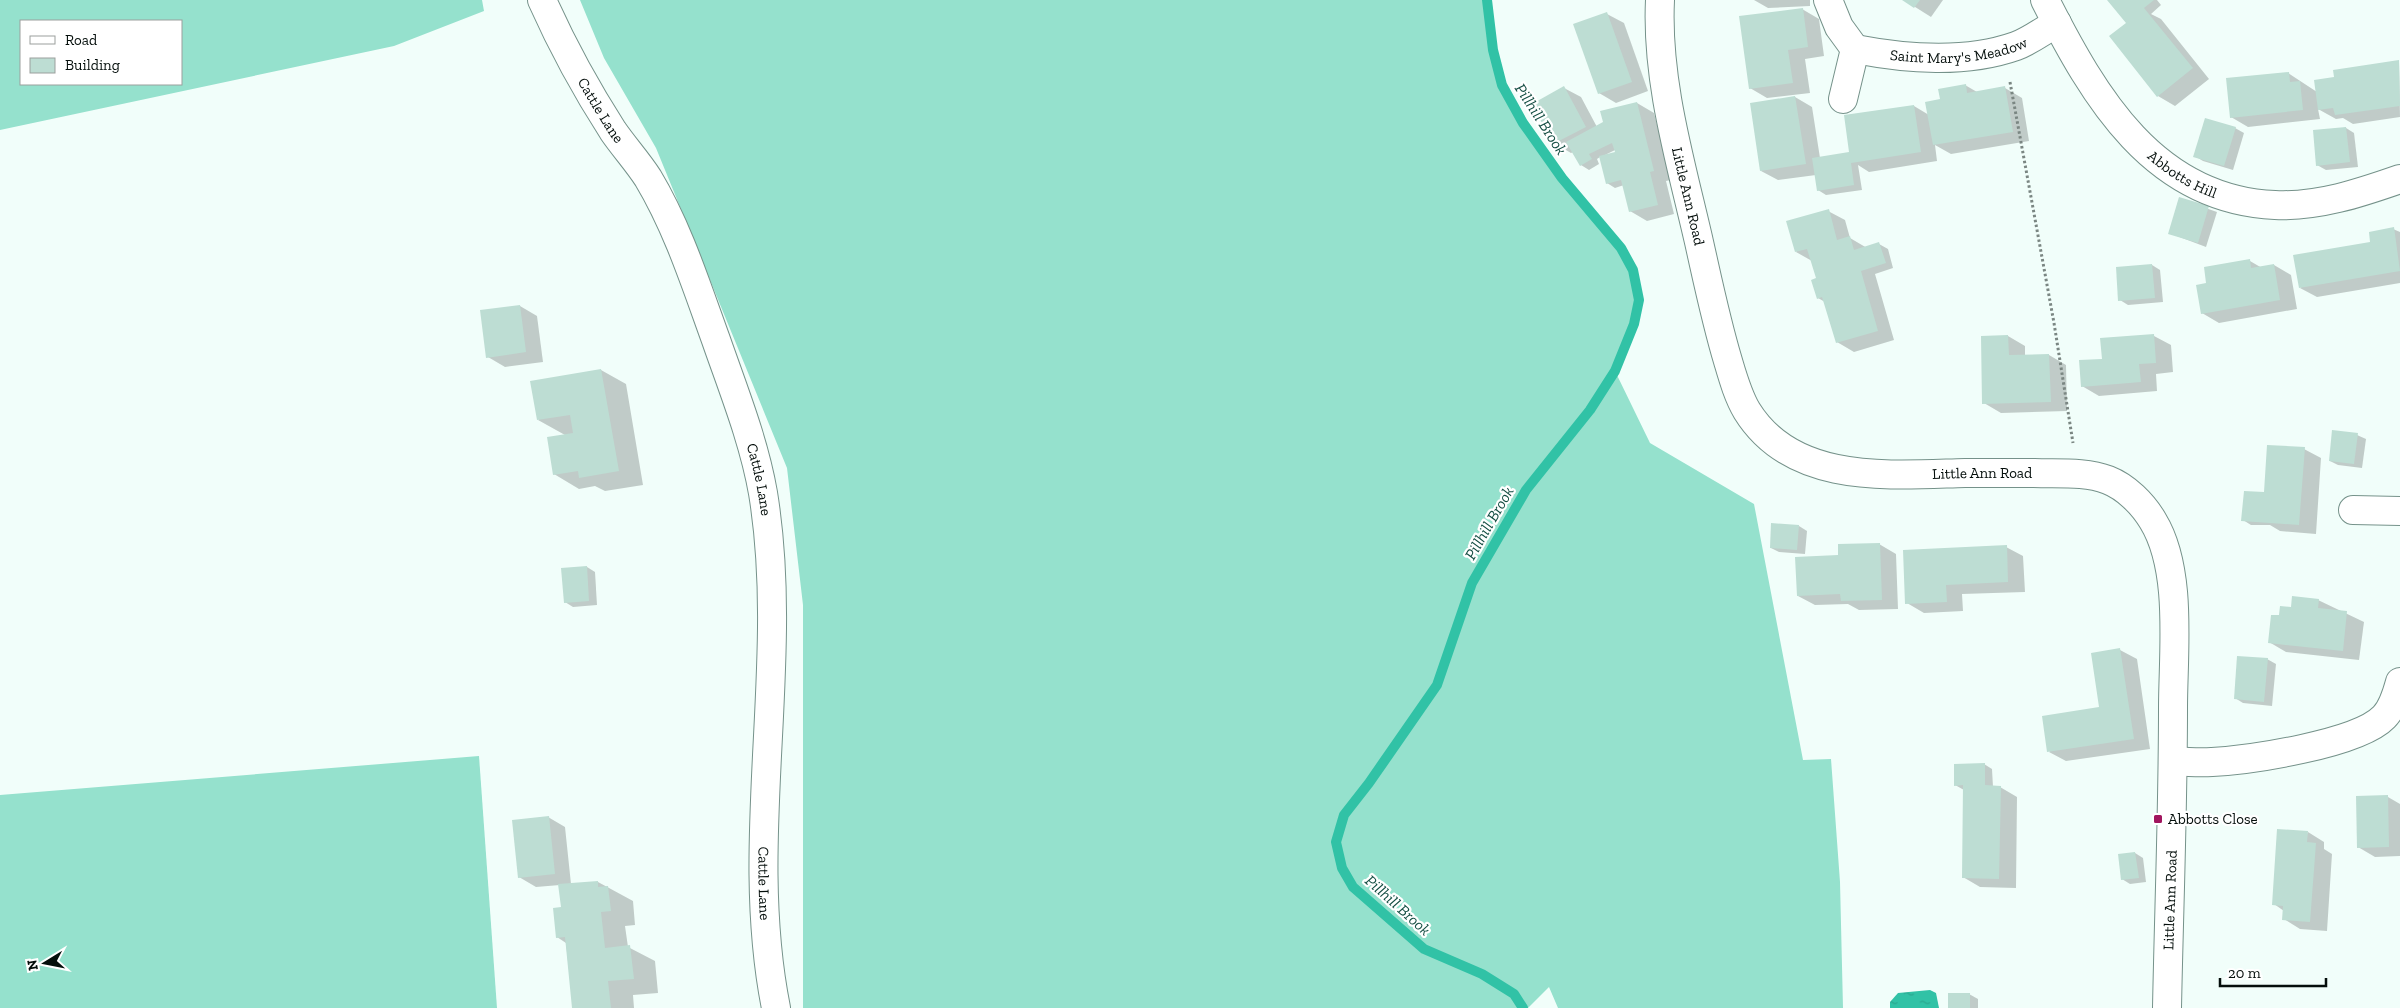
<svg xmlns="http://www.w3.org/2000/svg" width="2400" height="1008" font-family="'Zilla Slab',serif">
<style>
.grass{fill:#95e1cd;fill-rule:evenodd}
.water{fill:url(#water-ripples)}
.shadow{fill:#0003;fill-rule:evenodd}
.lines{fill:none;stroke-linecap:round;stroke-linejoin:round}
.stream{stroke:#31c2a6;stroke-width:10}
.building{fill:#bdddd3}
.street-casing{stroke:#75928a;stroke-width:30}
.path{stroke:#7a8682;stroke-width:3;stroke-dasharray:2.5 2.5;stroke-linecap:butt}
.street{stroke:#fff;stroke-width:28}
.poi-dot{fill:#a1155e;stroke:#fff;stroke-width:2}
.labels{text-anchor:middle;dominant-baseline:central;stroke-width:4.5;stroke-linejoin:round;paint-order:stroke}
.street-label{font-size:15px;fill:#040e0b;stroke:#fff}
.poi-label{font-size:15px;fill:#040e0b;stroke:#fff;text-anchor:start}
.water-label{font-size:16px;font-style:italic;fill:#134d42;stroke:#fff}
</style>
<defs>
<pattern id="water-ripples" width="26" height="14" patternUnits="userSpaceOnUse" patternTransform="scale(1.25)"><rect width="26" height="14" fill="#31c2a6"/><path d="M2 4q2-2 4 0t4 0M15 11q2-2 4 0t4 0" fill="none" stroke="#2aa68e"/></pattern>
</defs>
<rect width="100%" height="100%" fill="#f1fefa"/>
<g class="grass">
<path d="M0,0h482l2,11 -90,35 -394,84zM181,21v63h-160v-63z"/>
<path d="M580,0h907c4,28 4,61 16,86 15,33 37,65 60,93 29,35 73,70 76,120 1,21 -16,52 -24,72l35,72 104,61 49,256 28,-1 9,123 3,126h-285l-9,-21 -21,21h-725v-403l-16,-137 -131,-320 -52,-90z"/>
<polygon points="479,756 497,1008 0,1008 0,795"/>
</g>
<polygon class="water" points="1930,990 1936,993 1939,1008 1890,1008 1890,1002 1898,993"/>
<g class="shadow">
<polygon points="1754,0 1810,0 1810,6 1768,8"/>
<polygon points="1904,0 1943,0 1931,17"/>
<polygon points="2108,0 2157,0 2161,5 2151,14 2161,19 2209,79 2175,106 2158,96 2111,37 2128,23"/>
<polygon points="1802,9 1819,19 1824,56 1805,59 1810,93 1767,98 1750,88"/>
<polygon points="1607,14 1624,23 1648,91 1616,103 1599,93"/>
<polygon points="2399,62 2400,117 2353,124 2343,118 2336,119 2318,109 2320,119 2248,127 2231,117 2288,73 2317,92 2335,78 2334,71"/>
<polygon points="1965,85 1977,92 2005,88 2022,98 2029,141 1951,154 1935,145 1937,161 1869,172 1858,165 1862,190 1826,195 1818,190 1816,175 1778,180 1761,171 1795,97 1812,107 1820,158 1849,153 1914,106 1929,115 1941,100"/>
<path d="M1564,88l17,9 16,30 40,-24 17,10 17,67 -5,1 8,33 -27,7 -17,-10 -6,-26 -9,3 -8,-5 -7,-26 -3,2 2,5 -10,6 -8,-5 -8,-13 -2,1 -17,-10zM1615,150l1,3 -11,2z"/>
<polygon points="2235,128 2244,133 2233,170 2203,161 2195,156"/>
<polygon points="2346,128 2354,133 2358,167 2326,170 2317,165 2314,131"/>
<polygon points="2180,199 2217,212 2206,247 2169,233"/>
<polygon points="1828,211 1845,220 1850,238 1867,248 1879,244 1888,249 1893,268 1875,274 1894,340 1854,352 1837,342 1825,302 1818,298 1818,279 1812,261 1796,252"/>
<polygon points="2393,229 2400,232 2400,283 2317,297 2300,288"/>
<polygon points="2250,261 2262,268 2274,265 2291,275 2297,309 2219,323 2202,313 2208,284"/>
<polygon points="2152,265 2160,270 2163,302 2128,305 2120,300"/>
<polygon points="520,306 537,316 543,362 505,367 488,357"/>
<polygon points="2008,336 2025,346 2025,356 2049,355 2066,365 2067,411 2001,413 1984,403"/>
<polygon points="2154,336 2171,345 2173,372 2156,374 2157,391 2099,396 2082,386 2103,360"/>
<polygon points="601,370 626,384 643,485 605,491 595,486 579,489 554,474 565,435 538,420"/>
<polygon points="2357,435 2366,439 2362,468 2338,465 2330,461"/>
<polygon points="2304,449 2321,458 2316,534 2280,531 2270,525 2251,525 2243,520 2263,493"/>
<polygon points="1799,526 1807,531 1805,554 1779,552 1771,548"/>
<polygon points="1879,544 1896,554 1898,609 1859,610 1848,604 1815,605 1798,596 1839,556"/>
<polygon points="2006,547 2023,556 2025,592 1962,594 1963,611 1924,613 1907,603"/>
<polygon points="587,567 595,572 597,605 573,607 565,602"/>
<polygon points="2318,600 2364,622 2359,660 2286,652 2269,642 2280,617 2292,608"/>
<polygon points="2120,650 2137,659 2150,749 2066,761 2049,752 2100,708"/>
<polygon points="2267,659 2276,664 2272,706 2243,703 2235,698"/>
<polygon points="1984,764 1992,769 1993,787 2000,787 2017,797 2016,888 1980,887 1963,877 1964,790 1955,785"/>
<polygon points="2388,797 2400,804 2400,856 2375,857 2358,847"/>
<polygon points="548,817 565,827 571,884 598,882 633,901 635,925 625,926 628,947 655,961 658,993 633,995 634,1008 573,1008 566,943 557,937 562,908 560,885 536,887 519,877"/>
<polygon points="2308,832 2324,842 2324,849 2332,854 2327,931 2300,929 2284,919 2284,911 2274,904"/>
<polygon points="2135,853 2143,858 2146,882 2130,884 2122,879"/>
<polygon points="1969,994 1978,999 1978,1008 1949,1008"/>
</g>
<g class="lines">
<polyline class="stream" points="1487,0 1493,50 1502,85 1523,123 1562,178 1621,248 1633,270 1639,300 1634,324 1615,371 1590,410 1526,490 1472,583 1437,685 1369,783 1344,815 1336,842 1342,868 1353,887 1424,949 1482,974 1514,994 1523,1008"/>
</g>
<g class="building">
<polygon points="1902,0 1920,0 1914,8"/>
<polygon points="2107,0 2154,0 2144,8 2193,68 2157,97 2109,36 2126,23"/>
<polygon points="1803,8 1808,47 1788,50 1793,83 1749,89 1739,16"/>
<polygon points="1607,12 1632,82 1598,94 1573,24"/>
<polygon points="2399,60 2400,106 2335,115 2333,108 2318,110 2314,80 2334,77 2333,70"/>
<polygon points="2289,72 2290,82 2300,81 2303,110 2230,118 2226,78"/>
<polygon points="1966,84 1967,93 2005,86 2013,132 1933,145 1925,102 1940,99 1938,89"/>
<polygon points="1564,86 1586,127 1553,144 1532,104"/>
<polygon points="1795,96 1806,164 1760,171 1750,103"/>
<polygon points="1637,102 1654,171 1650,172 1658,205 1629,212 1621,180 1606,184 1599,156 1615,152 1612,143 1589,154 1592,159 1580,166 1566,142 1603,122 1600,111"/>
<polygon points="1914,105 1921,152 1851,163 1854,185 1817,191 1812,158 1849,152 1844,115"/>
<polygon points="2205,118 2236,127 2224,166 2193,157"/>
<polygon points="2346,127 2350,162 2316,166 2313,130"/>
<polygon points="2179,197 2209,206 2198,243 2168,234"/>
<polygon points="1829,209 1837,240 1850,236 1854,250 1879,242 1886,263 1861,271 1878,331 1836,343 1822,297 1817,299 1811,280 1816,278 1807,249 1795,252 1786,221"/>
<polygon points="2394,227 2400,271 2299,288 2293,255 2370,242 2369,232"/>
<polygon points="2250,259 2251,268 2274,264 2280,300 2201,314 2196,285 2206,283 2204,267"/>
<polygon points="2152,264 2155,298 2118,301 2116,267"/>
<polygon points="520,305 526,352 486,358 480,310"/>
<polygon points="2154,334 2156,363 2139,364 2141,382 2081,387 2079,360 2102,359 2100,338"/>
<polygon points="2008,335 2009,355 2049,354 2051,402 1982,404 1981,336"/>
<polygon points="601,369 619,471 579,478 578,471 553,475 547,437 573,433 570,415 537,420 530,381"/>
<polygon points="2332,430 2358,433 2354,464 2329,461"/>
<polygon points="2267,445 2305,447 2299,525 2241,521 2244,491 2264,492"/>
<polygon points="1771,523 1799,525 1797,550 1770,548"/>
<polygon points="1880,543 1882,600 1841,601 1840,594 1797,596 1795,557 1838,555 1838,544"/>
<polygon points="2007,545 2008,582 1946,585 1947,602 1905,604 1903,550"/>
<polygon points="587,566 589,601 564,603 561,568"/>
<polygon points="2292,596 2319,599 2318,608 2347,611 2343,651 2268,643 2271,615 2279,615 2280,606 2291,607"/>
<polygon points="2120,648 2134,739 2047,752 2042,716 2099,707 2091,653"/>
<polygon points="2237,656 2268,658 2264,702 2234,699"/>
<polygon points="1985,763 1985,785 2001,786 1999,879 1962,878 1963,785 1954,786 1954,764"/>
<polygon points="2388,795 2389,847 2357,848 2356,796"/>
<polygon points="549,816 555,874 518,878 512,820"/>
<polygon points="2277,829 2308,831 2307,842 2316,843 2310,922 2282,920 2283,906 2272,905"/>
<polygon points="2135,852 2139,878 2121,880 2118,854"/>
<polygon points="598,881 598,887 608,886 611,911 601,912 605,948 630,945 634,979 608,981 611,1008 572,1008 565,937 556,938 553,908 561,907 558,884"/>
<rect x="1948" y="993" width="22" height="15"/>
</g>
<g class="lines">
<defs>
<g id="street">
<path id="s1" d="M542,0c20,45 44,89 71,131 11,16 24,30 35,47 30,50 48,107 68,162 17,49 38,101 47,153 28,170 -21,345 13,515"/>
<path id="s2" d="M1660,0c-4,81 21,163 39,242 9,40 17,79 29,119 5,17 10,35 19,50 46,74 143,64 218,62 23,0 46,0 69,0 23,1 51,-2 74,7 18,7 35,24 45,41 30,49 20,131 20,187 0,100 -4,200 -6,300"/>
<polyline points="1828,0 1839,27 1855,49 1843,99"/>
<path id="s3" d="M2045,0c49,97 109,200 230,205 43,2 85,-12 125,-26"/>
<path id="s4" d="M1855,49c52,10 110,15 161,-3 14,-5 28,-16 41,-23"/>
<polyline points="2353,510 2400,511"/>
<path d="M2173,761c13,1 26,2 39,1 38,-2 146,-18 172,-45 9,-9 13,-24 16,-35"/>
</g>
</defs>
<use href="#street" class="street-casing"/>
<polyline class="path" points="2010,82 2054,323 2073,443"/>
<use href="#street" class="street"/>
</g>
<rect class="poi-dot" x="2153" y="814" width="10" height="10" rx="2.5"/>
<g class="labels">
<g class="street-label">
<text stroke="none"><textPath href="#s4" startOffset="105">Saint Mary's Meadow</textPath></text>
<text stroke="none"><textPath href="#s1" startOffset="125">Cattle Lane</textPath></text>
<text stroke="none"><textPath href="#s3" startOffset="226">Abbotts Hill</textPath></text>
<text stroke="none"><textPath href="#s2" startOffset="199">Little Ann Road</textPath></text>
<text stroke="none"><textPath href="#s2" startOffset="678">Little Ann Road</textPath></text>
<text stroke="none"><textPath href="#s1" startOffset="530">Cattle Lane</textPath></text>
<text stroke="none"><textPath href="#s1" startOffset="935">Cattle Lane</textPath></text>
<text transform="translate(2170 900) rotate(-88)">Little Ann Road</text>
</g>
<g class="poi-label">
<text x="2168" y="819">Abbotts Close</text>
</g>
<g class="water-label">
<text transform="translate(1541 119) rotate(57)">Pillhill Brook</text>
<text transform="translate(1489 523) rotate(-60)">Pillhill Brook</text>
<text transform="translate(1398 905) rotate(42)">Pillhill Brook</text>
</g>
</g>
<rect x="20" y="20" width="162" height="65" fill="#ffffff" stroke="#9b9f9d"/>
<rect x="30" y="36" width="25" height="8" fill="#ffffff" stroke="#9b9f9d"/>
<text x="65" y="45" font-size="15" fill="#040e0b">Road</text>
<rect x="30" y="58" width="25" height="15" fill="#bdddd3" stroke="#9b9f9d"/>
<text x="65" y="70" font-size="15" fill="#040e0b">Building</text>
<g transform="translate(45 963) rotate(260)" stroke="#ffffff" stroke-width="4" paint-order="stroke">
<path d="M0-4L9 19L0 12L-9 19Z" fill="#040e0b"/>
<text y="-8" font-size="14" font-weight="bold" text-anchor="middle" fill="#040e0b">N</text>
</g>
<path d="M2220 978v8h106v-8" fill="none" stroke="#040e0b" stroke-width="2.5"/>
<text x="2228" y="978" font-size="15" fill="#040e0b" stroke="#ffffff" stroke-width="4" paint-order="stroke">20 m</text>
</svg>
